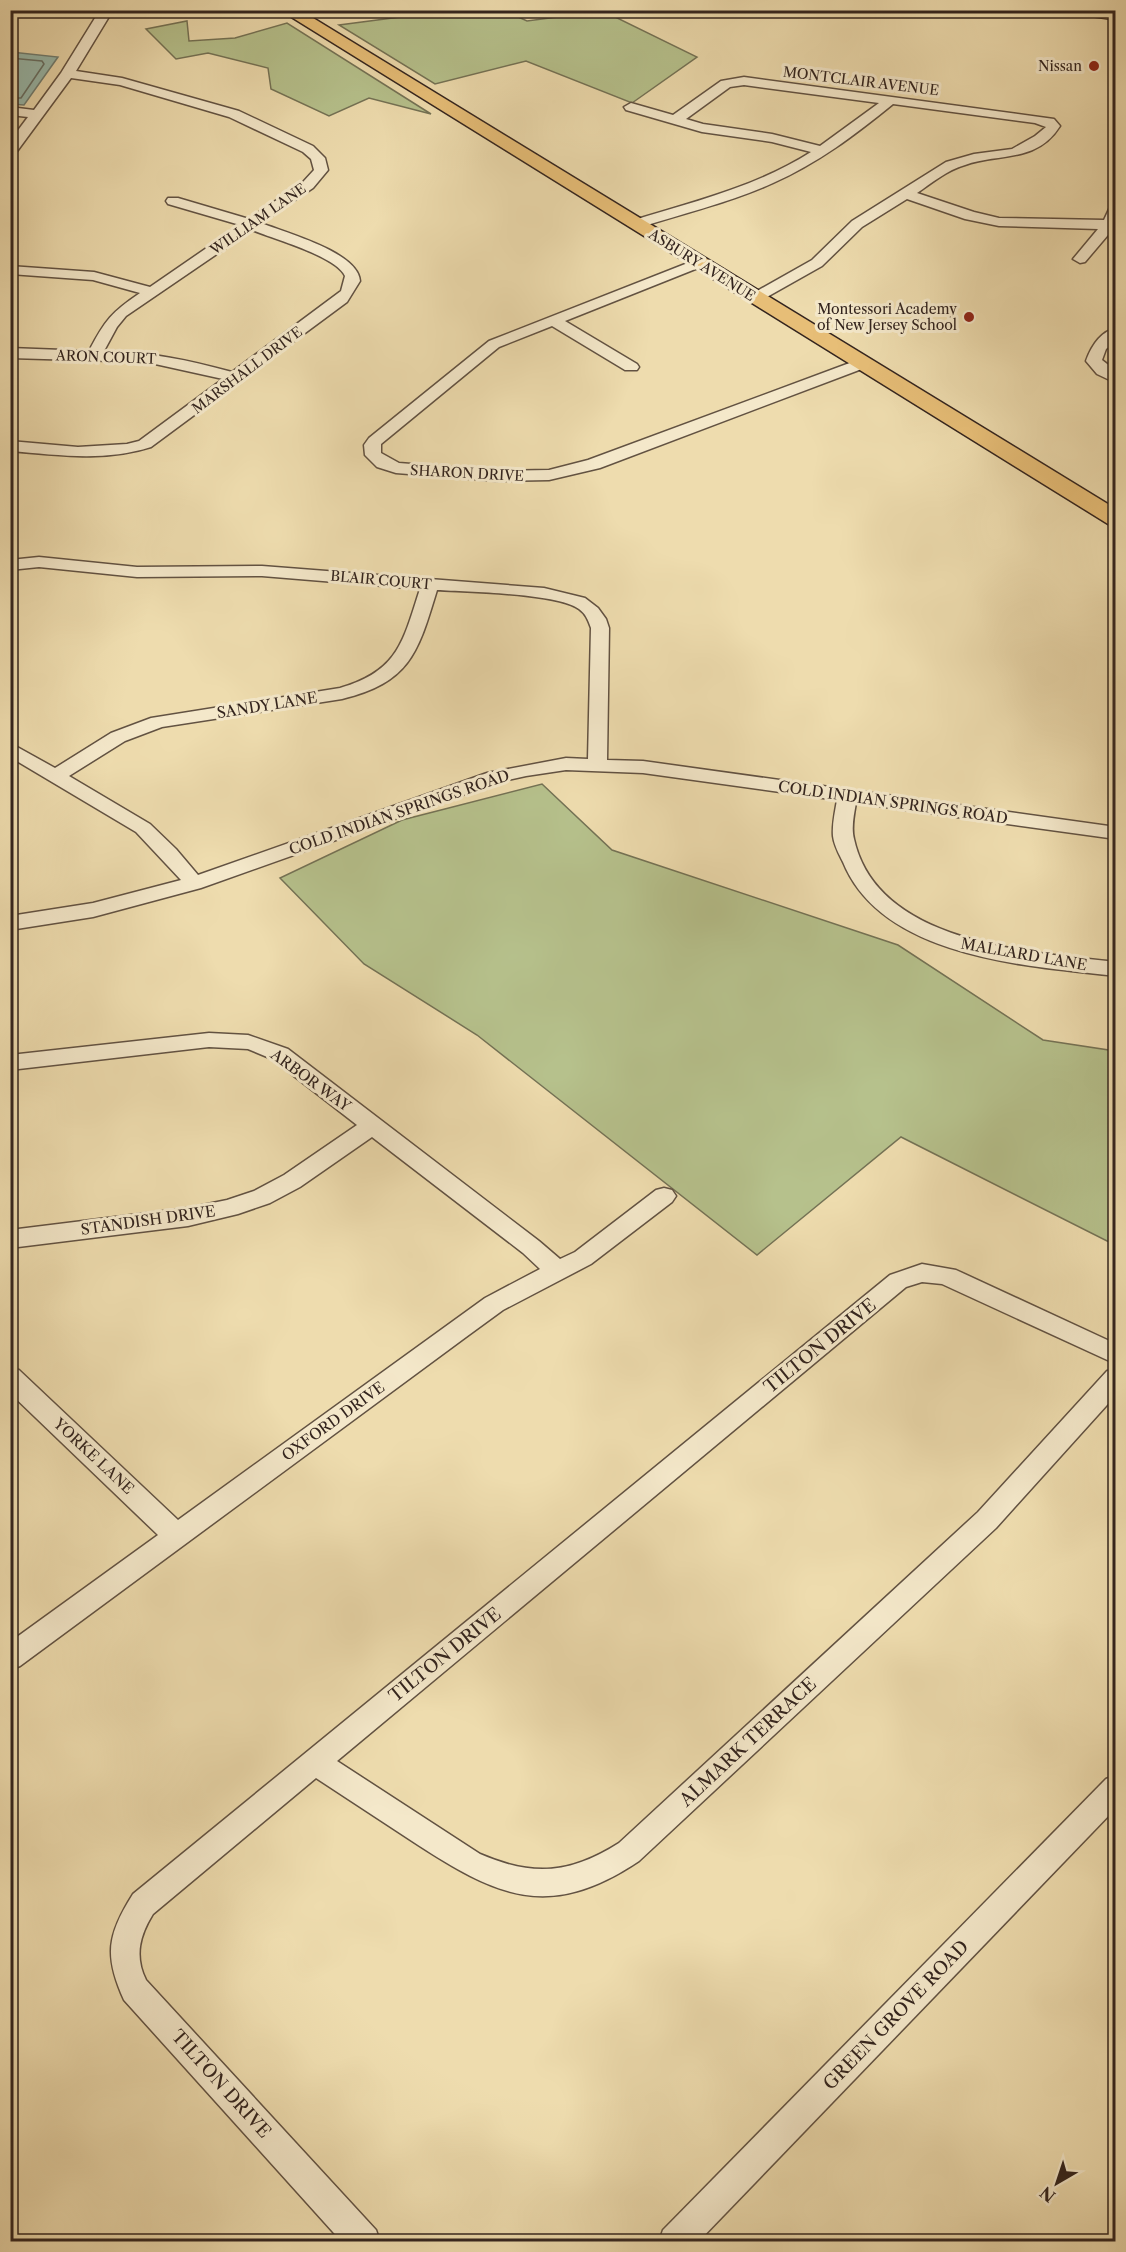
<svg xmlns="http://www.w3.org/2000/svg" width="1126" height="2252" font-family="'Libre Caslon Text',serif">
<style>
.green{fill:#b6c18c;stroke:#747255;stroke-width:1.5}
.water{fill:#99bbae;stroke:#707f74;stroke-width:1.5}
.lines{fill:none;stroke-linecap:round;stroke-linejoin:round}
.shore{stroke:#667066;stroke-width:1.5}
.minor-casing{stroke:#625242;stroke-width:3}
.major-casing{stroke:#33241e;stroke-width:3}
.highway-casing{stroke:#33241e;stroke-width:2}
.minor{fill:#f4e8ca;fill-rule:evenodd}
.major{fill:#e7be77;fill-rule:evenodd}
.highway{fill:#e7be77;fill-rule:evenodd}
.poi-dot{fill:#8f2418;stroke:#f4e8ca;stroke-width:2}
.labels{text-anchor:middle;dominant-baseline:central;stroke-width:6;stroke-linejoin:round;paint-order:stroke}
.far-poi-label{font-size:14px;fill:#33241e;stroke:#f4e8ca;text-anchor:end}
.far-street-label{font-size:14px;fill:#33241e;stroke:#f4e8ca}
.street-label{font-size:15px;fill:#33241e;stroke:#f4e8ca}
.near-street-label{font-size:18px;fill:#33241e;stroke:#f4e8ca}
</style>
<rect width="100%" height="100%" fill="#eedcae"/>
<filter id="stains"><feTurbulence type="fractalNoise" baseFrequency=".00333" numOctaves="4"/><feColorMatrix values="0 0 0 0 .2 0 0 0 0 .09 0 0 0 0 .02 0 0 0 .5 -.17"/></filter>
<radialGradient id="worn" r=".72"><stop offset=".6" stop-color="#630" stop-opacity="0"/><stop offset="1" stop-color="#630" stop-opacity=".3"/></radialGradient>
<g class="green">
<polygon points="454,10 505,11 527,21 603,11 697,57 632,103 526,61 435,84 339,25"/>
<polygon points="187,21 189,41 235,38 287,23 431,114 369,98 329,116 271,89 268,68 208,53 176,59 146,29"/>
<polygon points="542,784 612,850 898,945 1043,1040 1115,1051 1115,1245 901,1137 757,1255 477,1035 364,964 280,878 402,820"/>
</g>
<polygon class="water" points="11,52 58,57 24,105 11,104"/>
<g class="lines">
<polyline class="shore" points="10,58 42,61 44,64 21,98 10,98"/>
<defs>
<g id="minor">
<path d="M100,10h13l-37,61 46,7 117,33 74,35 12,12 3,12 -15,18 -52,35c25,10 97,29 99,58l-13,21 -196,145c-47,15 -92,8 -141,4v-10l68,6 49,-3 12,-3 84,-62 -77,-17 -136,-4v-10l79,3c16,-31 23,-39 51,-58l-47,-13 -83,-6v-8l84,6 56,15 90,-62 -72,-21 -2,-3 2,-3h10l71,21 54,-37 11,-12 -3,-11 -8,-7 -74,-35 -109,-32 -49,-7 -56,76 -5,1v-14l18,-24 -18,-2v-8l24,3 27,-37zM252,230c21,9 84,26 93,46l-4,15 -109,81c-44,-12 -82,-20 -128,-21l13,-24 9,-11z"/>
<path d="M744,77l310,42 6,7c-23,37 -61,27 -95,39 -18,5 -33,18 -48,28l57,19 25,6 105,2 7,-15 5,-1v25h-3l-28,33 -5,1 -7,-4 25,-30 -99,-3 -34,-7 -58,-20 -45,28 -40,39 -62,35h-10l-3,-3 3,-3 62,-35 40,-39 94,-59 28,-8 38,-5 23,-13 11,-9 -11,-4 -142,-19c-38,31 -75,59 -120,79 -42,19 -88,30 -132,44h-10l-2,-3 2,-3c62,-19 125,-34 180,-69l-39,-10 -70,-10 -76,-22 -2,-3 7,-4 42,12 48,-34zM744,85l135,18 -59,43 -48,-12 -69,-10 -17,-5 44,-32z"/>
<polygon points="698,259 705,263 703,266 565,321 637,364 639,367 637,370 625,370 552,326 499,347 381,444 381,453 399,463 498,471 549,470 588,460 855,361 861,359 869,364 867,367 600,468 549,480 498,481 396,473 377,467 365,455 364,445 369,438 489,341"/>
<path d="M1116,328v13l-10,8 -4,11 14,11v12l-19,-9 -11,-13c5,-14 14,-29 30,-33z"/>
<path d="M39,557l98,10 125,-1 282,22 41,10 13,10 8,11 3,9 -2,132 36,1 473,66v12l-260,-36c-2,11 -5,25 -2,36 23,105 176,113 262,123v14c-89,-10 -234,-18 -273,-114 -4,-8 -9,-17 -10,-26 -1,-12 2,-24 4,-36l-194,-27 -77,-3 -40,6 -27,6 -298,106 -108,29 -83,13v-14l83,-13 88,-23 -45,-48 -126,-75v-14l45,25 56,-35 40,-15 189,-30c59,-17 63,-47 80,-99l-158,-13 -125,1 -98,-10 -29,3v-10zM437,590c31,2 120,3 142,19 7,5 9,11 12,19l-3,131 -22,-1 -79,15 -289,102 -22,-26 -26,-25 -81,-48 56,-35 37,-14 180,-28c69,-17 76,-47 95,-109z"/>
<polygon points="209,1033 248,1035 288,1049 539,1241 560,1259 575,1252 656,1190 664,1188 672,1190 676,1196 672,1202 591,1264 503,1310 466,1337 20,1666 10,1670 10,1642 158,1535 10,1393 10,1368 19,1370 178,1520 485,1298 540,1269 523,1253 372,1137 300,1187 270,1203 238,1214 188,1226 10,1248 10,1230 188,1208 227,1200 254,1191 284,1175 357,1125 272,1059 248,1049 209,1047 10,1070 10,1055"/>
<path d="M922,1264l34,6 160,74v20l-174,-80 -20,-2 -16,5 -569,474 143,93c53,23 90,20 139,-11l359,-331 129,-141 9,-2v26l-120,133 -357,333c-91,61 -143,35 -227,-20 -32,-21 -64,-42 -96,-63l-163,136c-13,21 -19,42 -7,66l230,250 4,12h-38l-218,-242c-20,-44 -17,-65 9,-106l757,-619z"/>
<polygon points="1116,1775 1116,1808 698,2242 659,2242 663,2230 1106,1779"/>
</g>
<polygon id="major" points="280,10 300,10 1116,509 1116,525 1108,524"/>
<polygon id="highway" points="1072,10 1116,10 1116,20 1080,15"/>
</defs>
<use href="#minor" class="minor-casing"/>
<use href="#major" class="major-casing"/>
<use href="#highway" class="highway-casing"/>
<use href="#minor" class="minor"/>
<use href="#major" class="major"/>
<use href="#highway" class="highway"/>
</g>
<g class="poi-dot">
<circle cx="1094" cy="66" r="6"/>
<circle cx="969" cy="317" r="6"/>
</g>
<g class="labels">
<g class="far-poi-label">
<text x="1082" y="66">Nissan</text>
<text x="957" y="309">Montessori Academy<tspan x="957" dy="16">of New Jersey School</tspan></text>
</g>
<g class="far-street-label">
<text transform="translate(861 81) rotate(7)">MONTCLAIR AVENUE</text>
<text transform="translate(258 219) rotate(-35)">WILLIAM LANE</text>
<text transform="translate(702 265) rotate(32)">ASBURY AVENUE</text>
<text transform="translate(106 357) rotate(2)">ARON COURT</text>
<text transform="translate(247 370) rotate(-37)">MARSHALL DRIVE</text>
<text transform="translate(467 473) rotate(3)">SHARON DRIVE</text>
<text transform="translate(381 580) rotate(5)">BLAIR COURT</text>
</g>
<g class="street-label">
<text transform="translate(267 705) rotate(-9)">SANDY LANE</text>
<text transform="translate(893 802) rotate(8)">COLD INDIAN SPRINGS ROAD</text>
<text transform="translate(399 812) rotate(-19)">COLD INDIAN SPRINGS ROAD</text>
<text transform="translate(1024 954) rotate(10)">MALLARD LANE</text>
<text transform="translate(311 1080) rotate(36)">ARBOR WAY</text>
<text transform="translate(148 1220) rotate(-8)">STANDISH DRIVE</text>
<text transform="translate(333 1421) rotate(-36)">OXFORD DRIVE</text>
<text transform="translate(94 1456) rotate(43)">YORKE LANE</text>
</g>
<g class="near-street-label">
<text transform="translate(820 1346) rotate(-39)">TILTON DRIVE</text>
<text transform="translate(445 1655) rotate(-39)">TILTON DRIVE</text>
<text transform="translate(748 1742) rotate(-43)">ALMARK TERRACE</text>
<text transform="translate(896 2015) rotate(-46)">GREEN GROVE ROAD</text>
<text transform="translate(221 2084) rotate(48)">TILTON DRIVE</text>
</g>
</g>
<rect width="1126" height="2252" fill="none" stroke="#eedcae" stroke-width="36"/>
<rect x="12" y="12" width="1102" height="2228" fill="none" stroke="#33241e" stroke-width="3"/>
<rect x="18" y="18" width="1090" height="2216" fill="none" stroke="#33241e" stroke-width="1.5"/>
<g transform="translate(1057 2183) rotate(219)" stroke="#f4e8ca" stroke-width="4.5" paint-order="stroke">
<path d="M0-4.5L10 22L0 15L-10 22Z" fill="#33241e"/>
<text y="-9" font-size="16" font-weight="bold" text-anchor="middle" fill="#33241e">N</text>
</g>
<rect width="100%" height="100%" filter="url(#stains)"/>
<rect width="100%" height="100%" fill="url(#worn)"/>
</svg>
